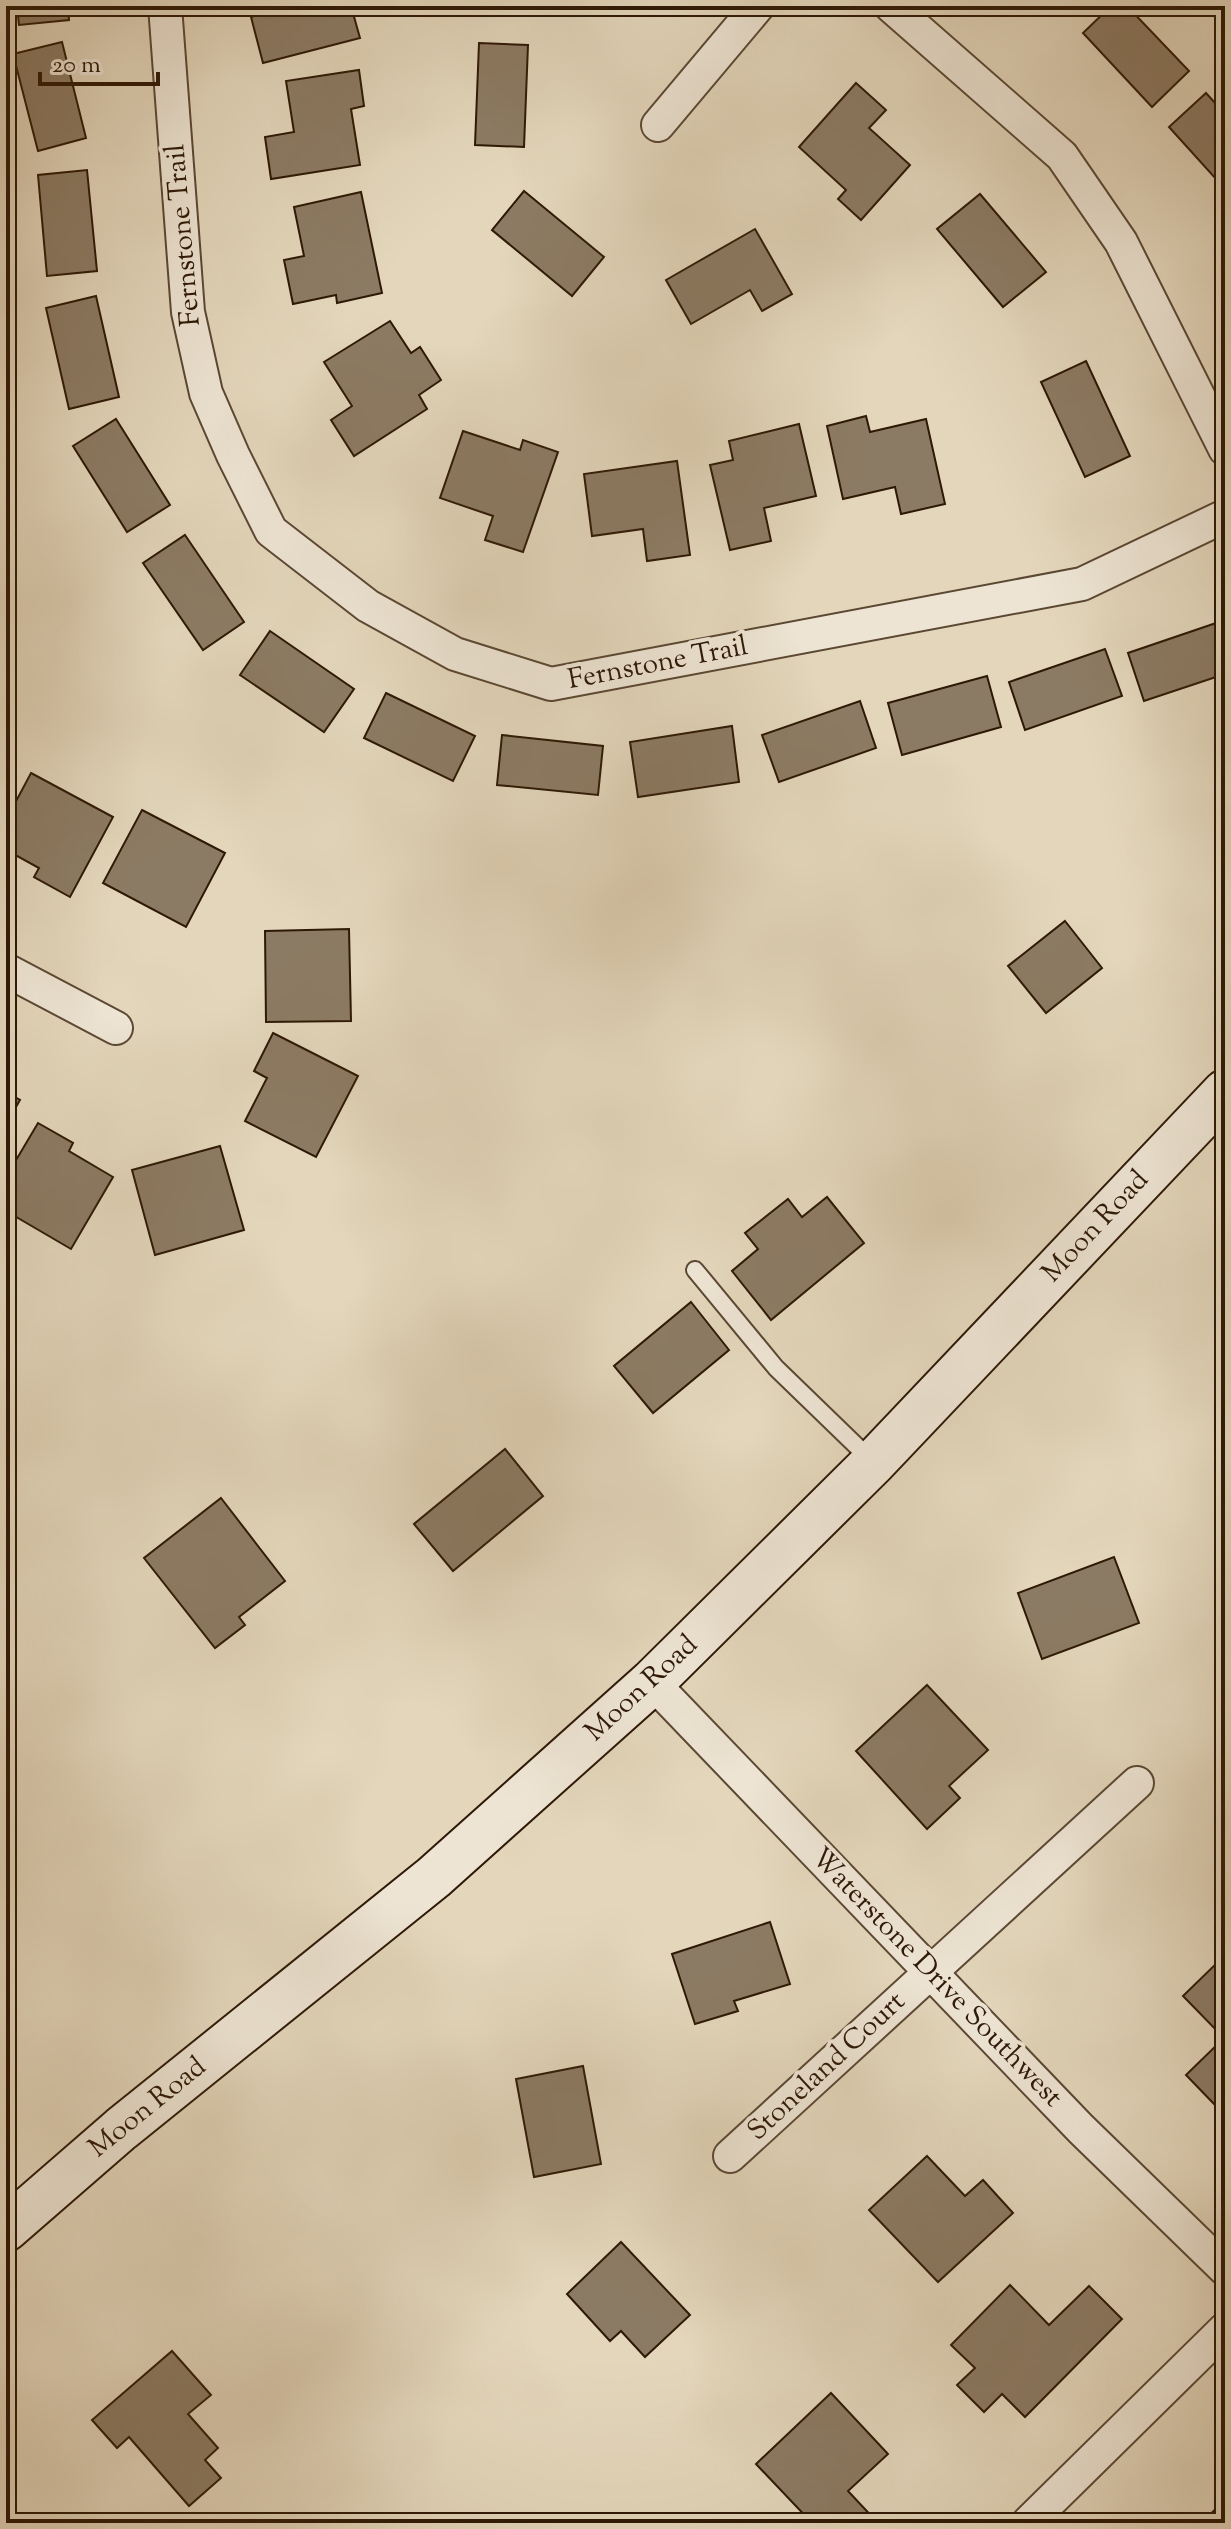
<svg xmlns="http://www.w3.org/2000/svg" width="1231" height="2529" font-family="'Sorts Mill Goudy',serif">
<style>
.building{fill:#8c7b64;stroke:#2e1906;stroke-width:2}
.lines{fill:none;stroke-linecap:round;stroke-linejoin:round}
.lane-casing{stroke:#5b4833;stroke-width:20}
.street-casing{stroke:#5b4833;stroke-width:36}
.secondary-casing{stroke:#2e1906;stroke-width:48}
.lane{stroke:#ede4d3;stroke-width:16}
.street{stroke:#ede4d3;stroke-width:32}
.secondary{stroke:#ede4d3;stroke-width:44}
.labels{text-anchor:middle;dominant-baseline:central;stroke-width:8;stroke-linejoin:round;paint-order:stroke}
.street-label{font-size:28px;fill:#2e1906;stroke:#ede4d3}
</style>
<rect width="100%" height="100%" fill="#e3d6bb"/>
<filter id="stains"><feTurbulence type="fractalNoise" baseFrequency=".0025" numOctaves="4"/><feColorMatrix values="0 0 0 0 .2 0 0 0 0 .09 0 0 0 0 .02 0 0 0 .5 -.17"/></filter>
<radialGradient id="worn" r=".72"><stop offset=".6" stop-color="#630" stop-opacity="0"/><stop offset="1" stop-color="#630" stop-opacity=".3"/></radialGradient>
<g class="building">
<polygon points="17,6 68,6 69,20 19,25"/>
<polygon points="286,6 351,6 360,38 263,63 251,17"/>
<polygon points="1111,6 1127,6 1189,71 1152,107 1083,33"/>
<polygon points="62,42 86,138 38,151 13,54"/>
<polygon points="479,43 528,45 524,147 475,145"/>
<polygon points="359,70 364,106 351,109 360,165 271,179 265,137 294,132 286,81"/>
<polygon points="856,83 886,110 869,128 910,165 861,220 838,199 846,190 799,147"/>
<polygon points="1206,93 1225,114 1225,189 1169,127"/>
<polygon points="87,170 97,271 47,276 38,175"/>
<polygon points="524,191 604,257 572,296 492,230"/>
<polygon points="361,192 382,293 337,303 336,295 293,304 284,260 304,256 294,207"/>
<polygon points="980,194 1046,272 1003,307 937,229"/>
<polygon points="755,229 792,294 762,311 750,290 691,324 666,280"/>
<polygon points="96,296 119,397 69,409 46,308"/>
<polygon points="390,321 411,353 420,347 441,380 419,395 427,409 354,456 331,420 352,406 324,362"/>
<polygon points="1086,361 1130,456 1085,477 1041,382"/>
<polygon points="866,416 870,432 926,419 945,504 901,514 895,487 843,499 827,426"/>
<polygon points="116,419 170,505 127,532 73,446"/>
<polygon points="799,424 816,496 764,508 771,541 730,550 710,465 733,460 729,441"/>
<polygon points="463,431 520,450 523,440 558,452 523,552 485,540 493,516 440,498"/>
<polygon points="677,461 690,555 647,561 643,529 592,536 584,474"/>
<polygon points="185,535 244,622 203,650 143,563"/>
<polygon points="1225,620 1225,674 1144,701 1128,653"/>
<polygon points="270,631 354,689 324,732 240,675"/>
<polygon points="1105,649 1122,696 1025,730 1009,682"/>
<polygon points="987,676 1001,727 902,755 888,703"/>
<polygon points="386,693 475,736 453,781 364,738"/>
<polygon points="860,701 876,748 779,782 762,735"/>
<polygon points="732,726 739,782 638,797 630,742"/>
<polygon points="502,735 603,746 598,795 497,785"/>
<polygon points="31,773 113,817 70,897 34,877 39,868 6,850 6,820"/>
<polygon points="142,810 225,853 186,927 103,883"/>
<polygon points="1065,921 1102,968 1046,1013 1008,966"/>
<polygon points="349,929 351,1021 266,1022 265,931"/>
<polygon points="273,1033 358,1076 316,1157 245,1121 267,1078 254,1071"/>
<polygon points="6,1092 20,1100 6,1125"/>
<polygon points="38,1123 73,1143 69,1151 113,1177 71,1249 6,1211 6,1177"/>
<polygon points="220,1146 244,1230 155,1255 132,1170"/>
<polygon points="827,1197 864,1243 771,1320 732,1271 758,1249 745,1233 788,1199 802,1217"/>
<polygon points="691,1302 729,1350 653,1413 614,1366"/>
<polygon points="505,1449 543,1496 453,1571 414,1524"/>
<polygon points="221,1498 285,1581 239,1617 245,1625 215,1648 144,1558"/>
<polygon points="1114,1557 1139,1623 1042,1659 1018,1593"/>
<polygon points="927,1685 988,1750 949,1786 960,1798 927,1829 856,1751"/>
<polygon points="770,1922 790,1984 734,2001 738,2011 695,2024 672,1954"/>
<polygon points="1225,1955 1225,2100 1217,2107 1186,2075 1224,2038 1183,1996"/>
<polygon points="583,2066 601,2164 534,2177 516,2079"/>
<polygon points="927,2156 965,2196 983,2180 1013,2213 938,2282 869,2210"/>
<polygon points="621,2242 690,2315 645,2357 621,2331 610,2341 567,2294"/>
<polygon points="1010,2285 1049,2325 1089,2286 1122,2319 1025,2417 1002,2394 984,2412 957,2385 975,2368 951,2345"/>
<polygon points="172,2351 211,2395 188,2414 218,2448 205,2460 221,2478 189,2506 129,2437 117,2448 92,2420"/>
<polygon points="831,2393 888,2454 848,2491 878,2523 812,2523 756,2464"/>
<polygon points="1224,2501 1225,2523 1201,2523"/>
</g>
<g class="lines">
<defs>
<polyline id="lane" points="695,1270 776,1368 872,1461"/>
<g id="street">
<polyline points="165,6 188,312 206,393 233,455 271,531 368,606 455,654 551,684 1082,584 1225,516"/>
<polyline points="891,6 1062,156 1121,242 1225,449"/>
<polyline points="658,125 758,6"/>
<polyline points="6,970 116,1028"/>
<polyline points="652,1682 1081,2129 1225,2269"/>
<polyline points="730,2156 1137,1783"/>
<polyline points="1028,2523 1225,2329"/>
</g>
<polyline id="secondary" points="6,2229 121,2129 434,1877 652,1682 873,1463 1225,1092"/>
</defs>
<use href="#lane" class="lane-casing"/>
<use href="#street" class="street-casing"/>
<use href="#secondary" class="secondary-casing"/>
<use href="#lane" class="lane"/>
<use href="#street" class="street"/>
<use href="#secondary" class="secondary"/>
</g>
<g class="labels">
<g class="street-label">
<text transform="translate(184 235) rotate(-95)">Fernstone Trail</text>
<text transform="translate(658 664) rotate(-11)">Fernstone Trail</text>
<text transform="translate(1096 1227) rotate(-47)">Moon Road</text>
<text transform="translate(642 1689) rotate(-43)">Moon Road</text>
<text transform="translate(936 1978) rotate(46)">Waterstone Drive Southwest</text>
<text transform="translate(827 2067) rotate(-43)">Stoneland Court</text>
<text transform="translate(148 2108) rotate(-39)">Moon Road</text>
</g>
</g>
<rect width="1231" height="2529" fill="none" stroke="#e3d6bb" stroke-width="32"/>
<rect x="8" y="8" width="1215" height="2513" fill="none" stroke="#2e1906" stroke-width="4"/>
<rect x="16" y="16" width="1199" height="2497" fill="none" stroke="#2e1906" stroke-width="2"/>
<path d="M40 72v12h118v-12" fill="none" stroke="#2e1906" stroke-width="4"/>
<text x="52" y="72" font-size="24" fill="#2e1906" stroke="#ede4d3" stroke-width="6" paint-order="stroke">20 m</text>
<rect width="100%" height="100%" filter="url(#stains)"/>
<rect width="100%" height="100%" fill="url(#worn)"/>
</svg>
